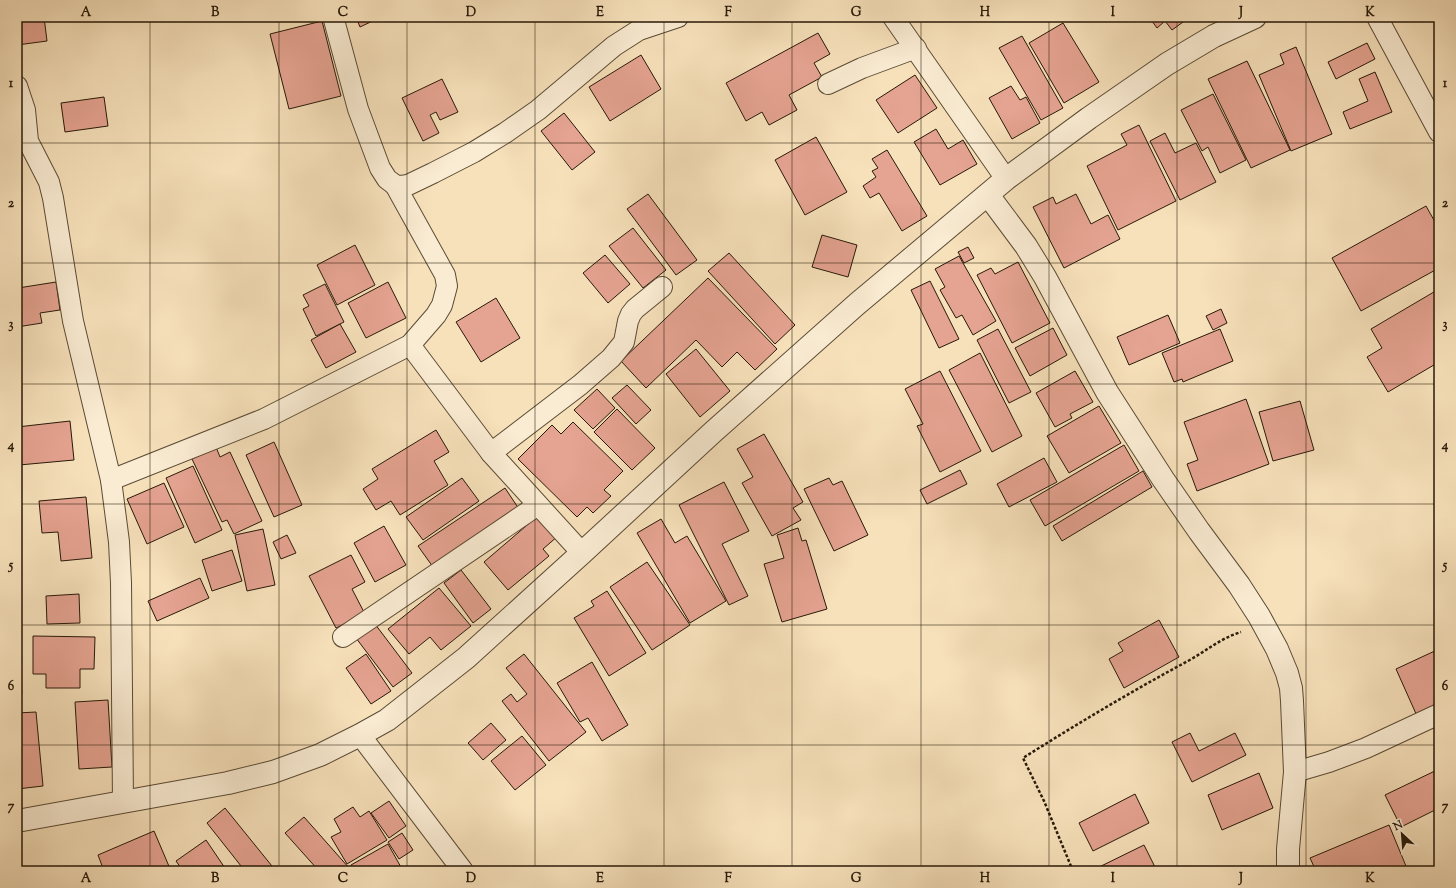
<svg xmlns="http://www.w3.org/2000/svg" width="1456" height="888" font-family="'Sorts Mill Goudy',serif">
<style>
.building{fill:#e5a391;stroke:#271908}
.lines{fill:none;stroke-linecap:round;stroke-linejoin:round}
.minor-casing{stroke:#5b4b35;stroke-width:22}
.tertiary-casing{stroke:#5b4b35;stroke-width:24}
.path{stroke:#271908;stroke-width:2.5;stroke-dasharray:3 2;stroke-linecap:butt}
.minor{stroke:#faecd3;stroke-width:20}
.tertiary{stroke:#faecd3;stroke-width:22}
.grid{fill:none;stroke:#271908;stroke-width:1;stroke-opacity:0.55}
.neatline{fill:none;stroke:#271908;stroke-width:1.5}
.grid-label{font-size:13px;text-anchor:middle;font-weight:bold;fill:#271908}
</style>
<rect width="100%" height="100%" fill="#f7e1bb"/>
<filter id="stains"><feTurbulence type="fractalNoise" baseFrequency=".005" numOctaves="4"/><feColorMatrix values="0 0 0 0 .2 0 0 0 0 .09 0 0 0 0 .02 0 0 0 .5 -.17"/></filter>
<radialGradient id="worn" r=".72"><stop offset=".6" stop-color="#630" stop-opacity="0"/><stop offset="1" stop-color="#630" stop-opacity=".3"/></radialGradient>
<g class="building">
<polygon points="17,17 44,17 47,41 17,45"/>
<polygon points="356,17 381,17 360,27"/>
<polygon points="1149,17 1190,17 1172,30 1165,21 1157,28"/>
<polygon points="322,21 341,96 289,109 270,34"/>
<polygon points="1063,23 1099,82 1064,103 1029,43"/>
<polygon points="818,33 830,54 814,63 822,77 789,95 797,110 769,125 762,112 746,121 726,83"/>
<polygon points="1022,36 1063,108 1041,120 999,48"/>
<polygon points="1367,43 1375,59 1336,79 1328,62"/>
<polygon points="1296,47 1332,134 1291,151 1259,75 1284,64 1280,54"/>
<polygon points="641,55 661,89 610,121 589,87"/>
<polygon points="1247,61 1290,150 1251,168 1208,79"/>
<polygon points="1375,72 1392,112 1350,129 1343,112 1368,101 1359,79"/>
<polygon points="915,75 937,108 898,133 876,100"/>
<polygon points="442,79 458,112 440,120 436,112 430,115 439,133 423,141 402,98"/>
<polygon points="1011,86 1020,100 1026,97 1040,123 1012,139 989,98"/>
<polygon points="1213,94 1246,160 1220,173 1208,147 1202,151 1181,110"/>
<polygon points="104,97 108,126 65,132 61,103"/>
<polygon points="564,113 595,152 572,170 541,131"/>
<polygon points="1139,125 1176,201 1118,230 1087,166 1127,145 1121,134"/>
<polygon points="936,129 948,149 963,140 977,164 940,185 914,142"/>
<polygon points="1165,133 1175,153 1196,143 1216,182 1180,200 1150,141"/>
<polygon points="816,137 847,192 805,215 775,160"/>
<polygon points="887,150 927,216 902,231 879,193 870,198 863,186 876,177 872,171 878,168 872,159"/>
<polygon points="648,194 697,260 676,275 627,209"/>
<polygon points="1076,194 1091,224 1108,215 1120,239 1064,268 1033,207 1053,197 1056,204"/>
<polygon points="1426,206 1439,229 1439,268 1361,311 1332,258"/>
<polygon points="633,228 666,270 643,288 609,246"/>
<polygon points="822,235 857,245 848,277 812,267"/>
<polygon points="355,245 375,285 337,305 317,265"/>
<polygon points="968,247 974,258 964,263 958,252"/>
<polygon points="729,253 795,325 775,344 708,271"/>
<polygon points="605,255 630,284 608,303 583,273"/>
<polygon points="959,256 996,321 973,335 962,315 956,318 940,290 945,287 935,269"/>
<polygon points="1018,262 1050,323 1012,343 977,275 991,268 995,274"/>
<polygon points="708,278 777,349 755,370 737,352 722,367 696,340 646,388 621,361"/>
<polygon points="930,281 959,339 939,348 911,290"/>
<polygon points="56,282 60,310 40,313 42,323 17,327 17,283 18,288"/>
<polygon points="388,282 406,318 366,338 348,303"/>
<polygon points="325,284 344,322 316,336 303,309 309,306 303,295"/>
<polygon points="1439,289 1439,362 1388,392 1367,357 1382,348 1371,329"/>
<polygon points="496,298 520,338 481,362 456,322"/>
<polygon points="1221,309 1227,323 1213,330 1206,316"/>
<polygon points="1168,315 1180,343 1129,365 1117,337"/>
<polygon points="340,324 356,352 326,368 311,340"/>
<polygon points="1053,328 1067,355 1030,376 1015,348"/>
<polygon points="998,329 1031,392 1009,403 977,340"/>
<polygon points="1220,329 1233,361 1183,382 1182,379 1174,382 1162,353"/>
<polygon points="696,349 730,391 700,417 666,374"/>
<polygon points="980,353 1022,436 992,452 949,370"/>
<polygon points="940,371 981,451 940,472 917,426 923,424 905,389"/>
<polygon points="1075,371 1093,402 1070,414 1072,418 1055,427 1036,393"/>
<polygon points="627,385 651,410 636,424 612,398"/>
<polygon points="597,389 615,408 593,429 574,410"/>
<polygon points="1246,399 1269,464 1197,491 1187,464 1198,460 1184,422"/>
<polygon points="1300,401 1314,450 1273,461 1259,412"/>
<polygon points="1099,406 1121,443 1069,473 1047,436"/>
<polygon points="617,409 655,448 632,470 594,432"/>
<polygon points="70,421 74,460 19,465 17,427"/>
<polygon points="573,422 623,471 604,490 611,496 593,513 587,507 577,517 518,459 552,425 561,434"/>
<polygon points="436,430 449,452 434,461 448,485 400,515 391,501 376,510 363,489 378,479 372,469"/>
<polygon points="764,434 803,502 793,508 801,520 772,536 742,483 753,477 737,449"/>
<polygon points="274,442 302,505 274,517 246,455"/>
<polygon points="1124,445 1139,471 1045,526 1030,500"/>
<polygon points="216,447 220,457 230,452 262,521 234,534 227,520 222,522 192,459"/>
<polygon points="1044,458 1057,482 1009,507 997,484"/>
<polygon points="193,466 222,530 195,543 166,478"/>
<polygon points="960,470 967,484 927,504 920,490"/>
<polygon points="1143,471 1152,487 1062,541 1053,526"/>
<polygon points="462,478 479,501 423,540 406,517"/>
<polygon points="829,478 833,485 842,481 868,535 834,551 804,489"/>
<polygon points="724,482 749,531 722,544 748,596 729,605 679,505"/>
<polygon points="164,483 184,527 147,544 127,499"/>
<polygon points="505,488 519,509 433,567 418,546"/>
<polygon points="86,497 92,558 61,561 58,532 42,533 39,501"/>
<polygon points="540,514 558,536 543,549 549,556 508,590 484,562"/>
<polygon points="661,519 675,543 687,536 726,601 690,623 637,533"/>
<polygon points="384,526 406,565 375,582 354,543"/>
<polygon points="798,528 802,541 806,540 827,609 782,622 764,564 784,558 777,535"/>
<polygon points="263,529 275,585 247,591 235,535"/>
<polygon points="287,535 296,553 281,559 273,542"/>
<polygon points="232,550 242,581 212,591 202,560"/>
<polygon points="351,555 365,582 352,589 365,614 336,628 309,576"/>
<polygon points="647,562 690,625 652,650 610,587"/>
<polygon points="461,570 491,609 473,623 444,583"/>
<polygon points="200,578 209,598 157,621 148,601"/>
<polygon points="439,588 471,626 441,650 430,637 409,654 388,629"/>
<polygon points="607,591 646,653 609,676 574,618 594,606 591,601"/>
<polygon points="79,594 80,623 47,624 46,596"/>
<polygon points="1159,620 1179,657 1124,688 1109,659 1123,651 1118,643"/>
<polygon points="375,624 412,673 393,687 356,638"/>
<polygon points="33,636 95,637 94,669 80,669 80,688 46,688 46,674 33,674"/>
<polygon points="17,646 22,693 17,694"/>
<polygon points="1439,649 1439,706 1417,716 1396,669"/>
<polygon points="366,654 391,691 371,704 346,668"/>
<polygon points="524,654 586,732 549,761 502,701 511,694 517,702 527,694 506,668"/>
<polygon points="592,662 628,725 602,741 588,718 580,722 557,683"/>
<polygon points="108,700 112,767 79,769 75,702"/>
<polygon points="36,712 43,786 17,789 17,713"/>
<polygon points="491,723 506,740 483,760 468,743"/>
<polygon points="1190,733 1199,751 1235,733 1246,755 1192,782 1172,742"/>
<polygon points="522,736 546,765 515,790 491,761"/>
<polygon points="1439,769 1439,808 1401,827 1385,795"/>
<polygon points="1259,773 1273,808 1222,830 1208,795"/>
<polygon points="1135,794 1149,823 1093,851 1079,823"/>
<polygon points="389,801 406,826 389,838 371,813"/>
<polygon points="353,807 360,817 369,811 387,840 347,864 331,837 341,832 334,819"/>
<polygon points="225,808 276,871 245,871 207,823"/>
<polygon points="304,817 350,869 348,871 319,871 285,833"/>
<polygon points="1389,825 1408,871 1316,871 1310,858"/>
<polygon points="154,831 171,871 104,871 98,855"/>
<polygon points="402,833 413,850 399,859 388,842"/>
<polygon points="206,840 227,871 183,871 176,861"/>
<polygon points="388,844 402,869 399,871 354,871 351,865"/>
<polygon points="1144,845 1157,871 1091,871"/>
</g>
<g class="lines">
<defs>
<g id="minor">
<polyline points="893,17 1006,179"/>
<polyline points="1377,17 1439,132"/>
<polyline points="334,20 358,109 380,168 387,179 395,185 401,186 408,185 433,173 474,152 505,133 538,110 614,46 639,30 678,17"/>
<polyline points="828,84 862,68 916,48"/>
<polyline points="17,86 25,110 28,141 49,182 53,198 73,321 111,480 119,542 121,583 123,802"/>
<polyline points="410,345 491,453 582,553"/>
<polyline points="491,453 580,385 611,358 624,342 628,321 631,314 635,309 662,287"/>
<polyline points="111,480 264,419 410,345 436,315 442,305 447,286 445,275 395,185"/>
<polyline points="343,637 538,505"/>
<polyline points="360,735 463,871"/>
<polyline points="1295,772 1329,762 1366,748 1439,714"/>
</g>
<g id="tertiary">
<polyline points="988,195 1026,246 1045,277 1107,392 1163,479 1199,531 1239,585 1259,616 1277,649 1287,673 1291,688 1292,701 1295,772 1288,849 1288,871"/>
<polyline points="17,821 228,783 273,772 320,755 360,735 387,720 466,658 582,553 713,432 857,304 1006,179 1089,118 1167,64 1214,36 1255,17"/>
</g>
</defs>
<use href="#minor" class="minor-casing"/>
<use href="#tertiary" class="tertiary-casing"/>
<path class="path" d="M1073,871l-29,-70 -21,-43c54,-34 109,-67 165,-97 18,-10 33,-23 53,-29"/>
<use href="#minor" class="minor"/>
<use href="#tertiary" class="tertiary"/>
</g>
<path class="grid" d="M150,17v854M279,17v854M407,17v854M535,17v854M664,17v854M792,17v854M921,17v854M1049,17v854M1177,17v854M1306,17v854M17,143h1422M17,263h1422M17,384h1422M17,504h1422M17,625h1422M17,745h1422"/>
<rect width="1456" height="888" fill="none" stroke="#f7e1bb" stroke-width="44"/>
<g transform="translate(1402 834) rotate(334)" stroke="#faecd3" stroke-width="3" paint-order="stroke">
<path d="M0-3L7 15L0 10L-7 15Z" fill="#271908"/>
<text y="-6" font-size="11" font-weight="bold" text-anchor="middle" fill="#271908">N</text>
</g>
<rect x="22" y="22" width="1412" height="844" class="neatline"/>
<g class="grid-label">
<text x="86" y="16">A</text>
<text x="215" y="16">B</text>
<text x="343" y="16">C</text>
<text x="471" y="16">D</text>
<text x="600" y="16">E</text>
<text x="728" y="16">F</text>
<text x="856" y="16">G</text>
<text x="985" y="16">H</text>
<text x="1113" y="16">I</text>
<text x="1241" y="16">J</text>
<text x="1370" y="16">K</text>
<text x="11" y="87">1</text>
<text x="1445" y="87">1</text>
<text x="11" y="207">2</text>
<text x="1445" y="207">2</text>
<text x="11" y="328">3</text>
<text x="1445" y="328">3</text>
<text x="11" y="449">4</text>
<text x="1445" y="449">4</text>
<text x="11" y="569">5</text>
<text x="1445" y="569">5</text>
<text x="11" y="690">6</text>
<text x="1445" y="690">6</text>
<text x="11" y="810">7</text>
<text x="1445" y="810">7</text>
<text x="86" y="882">A</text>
<text x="215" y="882">B</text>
<text x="343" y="882">C</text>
<text x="471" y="882">D</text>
<text x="600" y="882">E</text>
<text x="728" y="882">F</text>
<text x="856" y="882">G</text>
<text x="985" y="882">H</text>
<text x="1113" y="882">I</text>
<text x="1241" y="882">J</text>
<text x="1370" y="882">K</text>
</g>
<rect width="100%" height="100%" filter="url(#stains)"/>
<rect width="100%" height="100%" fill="url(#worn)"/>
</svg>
